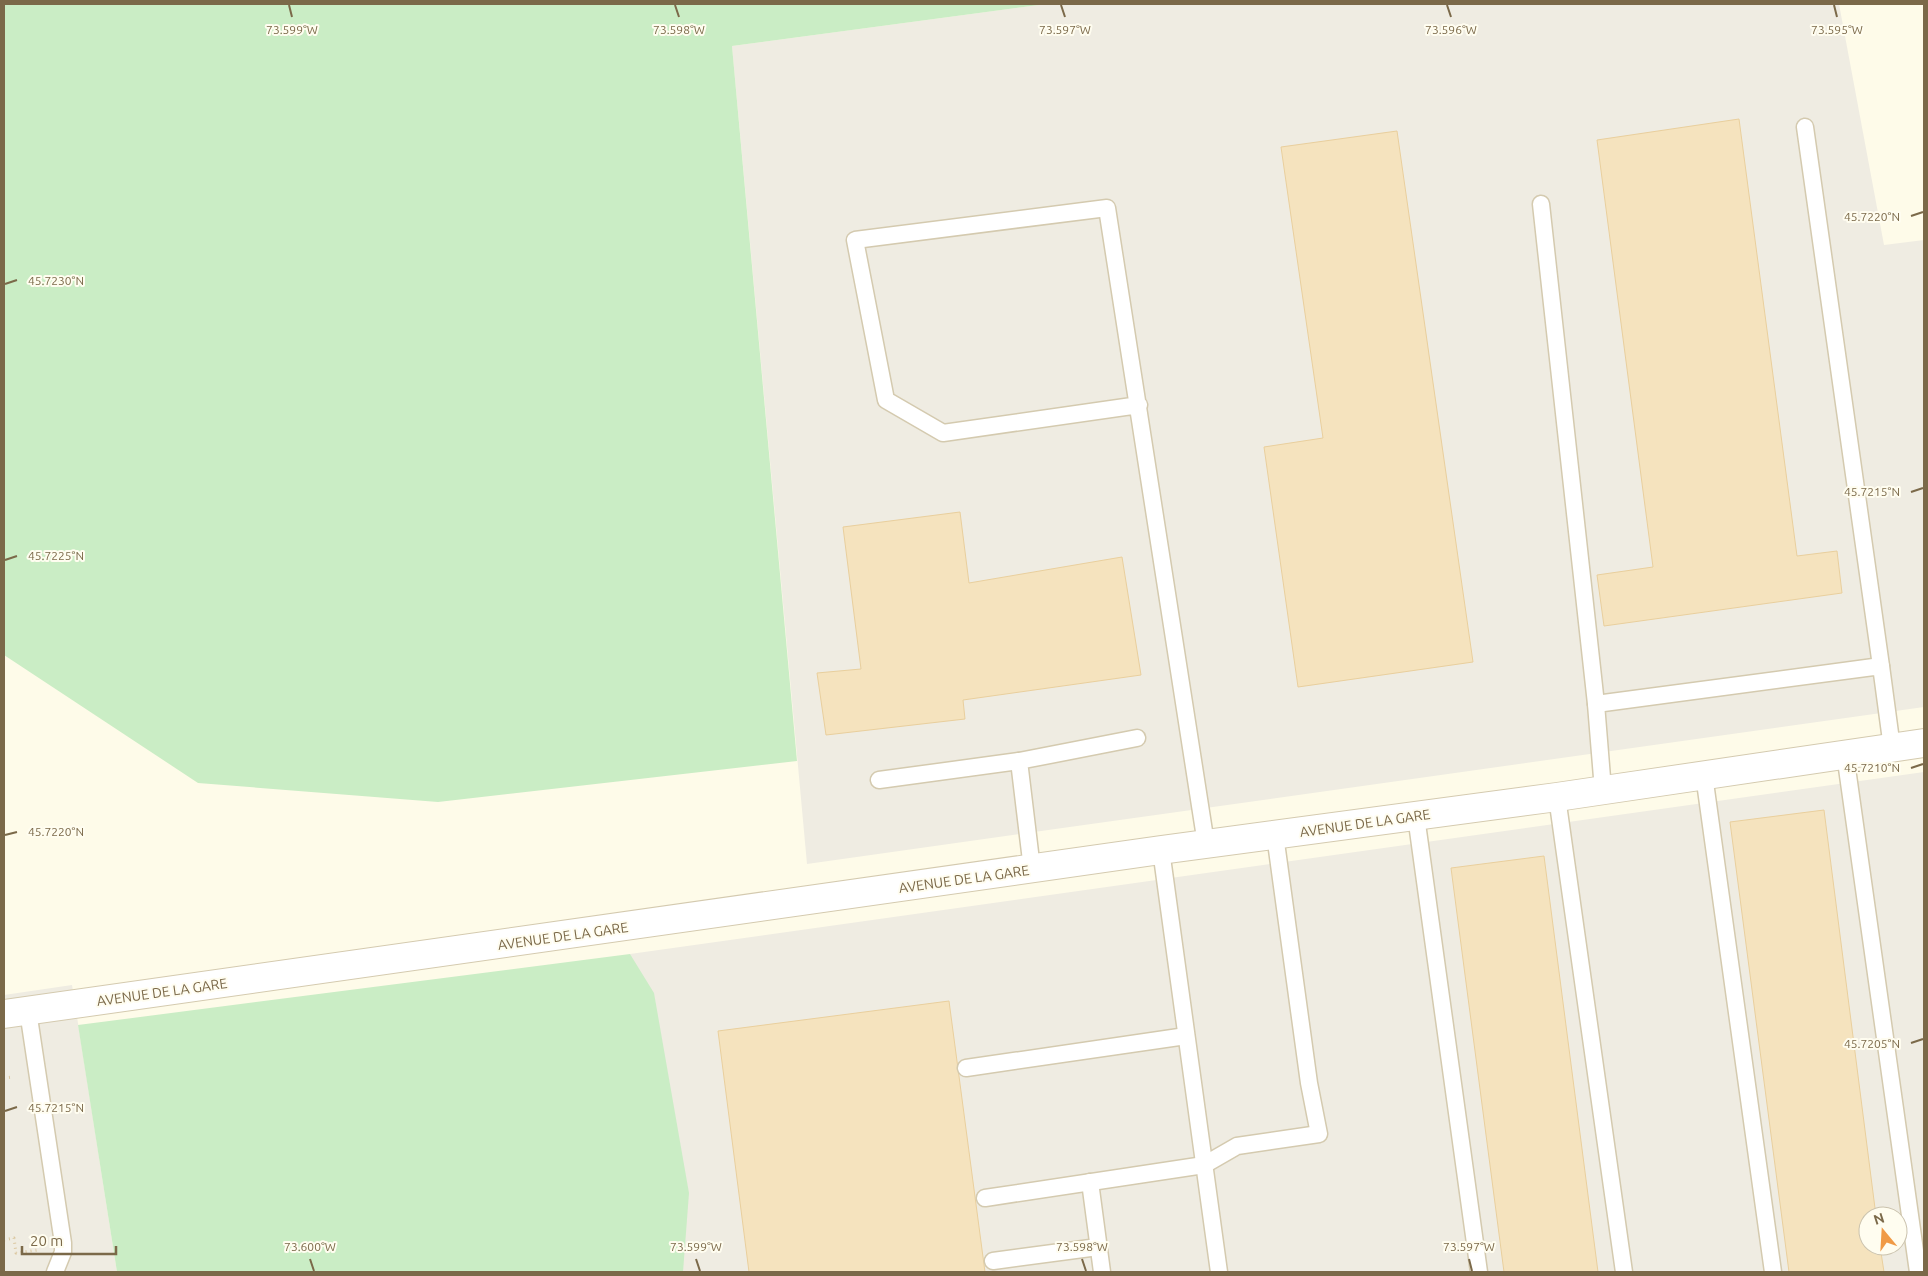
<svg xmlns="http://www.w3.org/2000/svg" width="1928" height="1276" font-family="Ubuntu,sans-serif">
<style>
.industrial{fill:#efece2;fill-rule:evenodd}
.green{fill:#caedc5}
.building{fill:#f5e3be;stroke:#e9cf9d}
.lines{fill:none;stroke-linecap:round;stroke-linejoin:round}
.service-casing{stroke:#d4caaf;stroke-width:19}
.tertiary-casing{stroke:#d4caaf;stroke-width:30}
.path{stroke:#dbc7a0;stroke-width:3;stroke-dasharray:1 4;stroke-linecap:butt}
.service{stroke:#fff;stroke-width:16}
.tertiary{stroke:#fff;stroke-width:28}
.ticks{fill:none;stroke:#7b6949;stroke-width:2}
.labels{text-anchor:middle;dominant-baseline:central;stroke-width:4;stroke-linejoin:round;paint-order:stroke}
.street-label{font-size:14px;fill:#7b6949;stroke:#fffdf0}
.ticks-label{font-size:12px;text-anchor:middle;fill:#7b6949;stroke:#fffdf0;stroke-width:4;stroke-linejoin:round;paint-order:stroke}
</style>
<rect width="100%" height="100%" fill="#fefbe9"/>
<g class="industrial">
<polygon points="1046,4 1839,4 1884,245 1924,240 1924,707 807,864 732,46"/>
<path d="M1924,772v500h-1248l-46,-318zM1868,1216h30v30h-30z"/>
<polygon points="72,985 117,1272 4,1272 4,995"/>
</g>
<g class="green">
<polygon points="4,4 1046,4 732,46 797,761 438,802 198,783 4,655"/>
<polygon points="630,954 654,993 689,1193 683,1272 117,1272 78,1025"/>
</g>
<g class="building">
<polygon points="1739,119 1797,556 1837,551 1842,593 1604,626 1597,575 1653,567 1597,140"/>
<polygon points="1397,131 1473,662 1298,687 1264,447 1323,438 1281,147"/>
<polygon points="960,512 969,583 1122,557 1141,675 963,700 965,719 826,735 817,673 861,669 843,527"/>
<polygon points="1824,810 1876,1216 1868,1216 1868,1246 1880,1246 1884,1272 1789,1272 1730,822"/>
<polygon points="1544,856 1598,1272 1504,1272 1451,868"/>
<polygon points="949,1001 985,1272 749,1272 718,1031"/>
</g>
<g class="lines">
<defs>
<g id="service">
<polyline points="1805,127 1881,666"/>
<polyline points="1541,204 1596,704"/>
<polyline points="1139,405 943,433 886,400 855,240 1107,208 1206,844"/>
<polyline points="1845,754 1918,1272"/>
<polyline points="1704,775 1773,1272"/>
<polyline points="879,780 1019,761"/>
<polyline points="1603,790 1596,704 1881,666 1892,748"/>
<polyline points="1557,797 1624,1272"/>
<polyline points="1416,816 1479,1272"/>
<polyline points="1161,850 1219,1272"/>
<polyline points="1032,869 1019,761 1137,738"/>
<polyline points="28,1011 63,1243 63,1252 55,1272"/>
<polyline points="966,1068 1186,1036"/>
<polyline points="1090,1182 1102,1272"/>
<polyline points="985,1198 1204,1165 1237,1146 1319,1134 1309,1083 1275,835"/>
<polyline points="993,1261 1098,1247"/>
</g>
<polyline id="tertiary" points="4,1014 1161,850 1557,797 1924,743"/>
</defs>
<use href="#service" class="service-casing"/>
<use href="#tertiary" class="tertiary-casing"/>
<g class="path">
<polyline points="4,1078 13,1077"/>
<polyline points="4,1240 14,1238 16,1253 38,1250"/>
</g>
<use href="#service" class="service"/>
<use href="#tertiary" class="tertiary"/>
</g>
<path class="ticks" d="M289,5l3,12M675,5l4,12M1061,5l4,12M1447,5l4,12M1834,5l3,12M1911,216l12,-4M5,284l12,-4M1911,492l12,-4M5,560l12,-4M1911,768l12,-4M5,835l12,-3M1911,1043l12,-4M5,1111l12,-4M310,1259l4,12M696,1259l4,12M1082,1259l4,12M1469,1259l3,12"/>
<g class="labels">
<g class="street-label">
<text transform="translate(1365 823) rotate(-8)">AVENUE DE LA GARE</text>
<text transform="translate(964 879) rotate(-8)">AVENUE DE LA GARE</text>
<text transform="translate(563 936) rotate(-8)">AVENUE DE LA GARE</text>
<text transform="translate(162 992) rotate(-8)">AVENUE DE LA GARE</text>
</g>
</g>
<g class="ticks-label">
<text x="292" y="34">73.599°W</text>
<text x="679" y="34">73.598°W</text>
<text x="1065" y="34">73.597°W</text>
<text x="1451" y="34">73.596°W</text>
<text x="1837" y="34">73.595°W</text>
<text x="1872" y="221">45.7220°N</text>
<text x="56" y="285">45.7230°N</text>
<text x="1872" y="496">45.7215°N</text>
<text x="56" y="560">45.7225°N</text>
<text x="1872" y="772">45.7210°N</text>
<text x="56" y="836">45.7220°N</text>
<text x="1872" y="1048">45.7205°N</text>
<text x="56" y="1112">45.7215°N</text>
<text x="310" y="1251">73.600°W</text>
<text x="696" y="1251">73.599°W</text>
<text x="1082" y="1251">73.598°W</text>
<text x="1469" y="1251">73.597°W</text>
</g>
<rect width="1928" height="1276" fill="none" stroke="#7b6949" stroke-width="10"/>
<g transform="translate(1883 1231) rotate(342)"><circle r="24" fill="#fffdf0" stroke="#cac2ad"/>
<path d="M0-4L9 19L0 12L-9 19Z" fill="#f09a46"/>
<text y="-8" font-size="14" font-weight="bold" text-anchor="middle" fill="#7b6949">N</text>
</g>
<path d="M22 1246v8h94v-8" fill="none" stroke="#7b6949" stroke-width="2.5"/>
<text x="30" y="1246" font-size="15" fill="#7b6949" stroke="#fffdf0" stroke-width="4" paint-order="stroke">20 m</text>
</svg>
